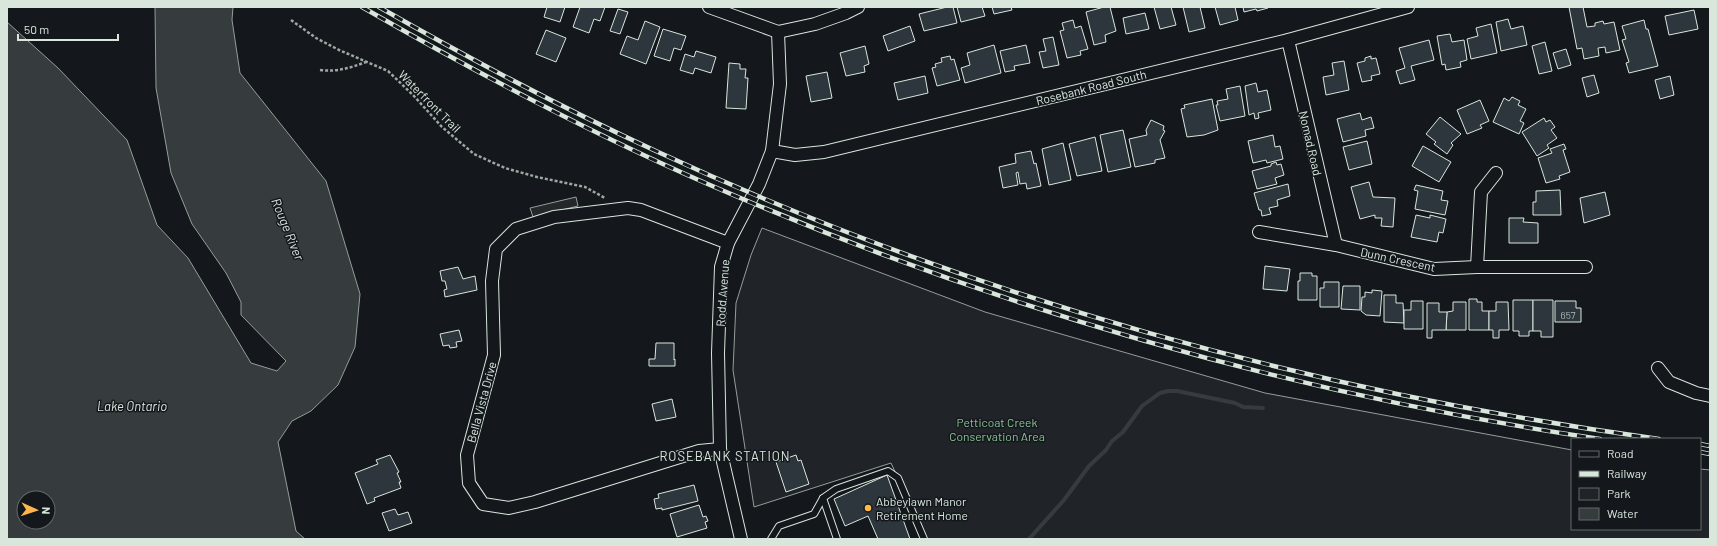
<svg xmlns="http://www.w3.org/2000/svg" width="1717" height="546" font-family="Barlow,sans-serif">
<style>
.green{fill:#202428;stroke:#939e99}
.parking{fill:#24282b;stroke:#939e99}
.water{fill:#363b3e;stroke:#939e99;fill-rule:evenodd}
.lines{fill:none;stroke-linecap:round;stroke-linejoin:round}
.stream{stroke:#363b3e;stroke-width:4}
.building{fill:#2c363c;stroke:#d8e6dc}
.lane-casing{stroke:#d8e6dc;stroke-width:8}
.street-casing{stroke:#d8e6dc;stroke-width:14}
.path{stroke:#9da8a2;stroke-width:2.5;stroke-dasharray:3 2;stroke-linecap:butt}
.lane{stroke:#14181c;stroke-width:6}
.street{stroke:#14181c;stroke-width:12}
.rail-casing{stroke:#d8e6dc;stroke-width:4.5}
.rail{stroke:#14181c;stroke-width:3;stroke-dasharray:9;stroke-linecap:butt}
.poi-dot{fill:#ffb74d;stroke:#14181c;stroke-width:1.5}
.labels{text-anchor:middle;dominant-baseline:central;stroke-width:3;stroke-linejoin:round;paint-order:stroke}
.number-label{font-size:10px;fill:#adbab4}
.street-label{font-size:12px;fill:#d8e6dc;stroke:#14181c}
.park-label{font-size:12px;fill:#8ac095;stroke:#14181c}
.poi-label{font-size:12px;fill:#d8e6dc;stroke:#14181c;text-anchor:start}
.water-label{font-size:13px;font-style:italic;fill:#d8e6dc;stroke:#14181c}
.neighbourhood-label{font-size:13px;letter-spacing:1px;fill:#d8e6dc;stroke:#14181c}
</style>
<rect width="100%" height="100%" fill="#14181c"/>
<polygon class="green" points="762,228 985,312 1265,393 1572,450 1572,529 1700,529 1700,469 1710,470 1710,539 926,539 891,463 754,507 733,370 736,303 751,255"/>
<polygon class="parking" points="576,197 578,206 533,217 530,208"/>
<path class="water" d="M155,7h78l-1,13 8,53 86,108 34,113 -5,53 -17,38 -27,26 -19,10 -14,21 18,89 9,8h-298v-517l51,46 69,72 30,85 31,33 63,105 26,8 9,-10 -45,-46v-13l-15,-29 -34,-49 -21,-51 -15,-85zM24,498h24v24h-24z"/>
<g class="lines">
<polyline class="stream" points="1029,539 1064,500 1089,466 1106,450 1112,441 1123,432 1142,406 1160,393 1168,391 1177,391 1235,403 1243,407 1263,408"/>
</g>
<g class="building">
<polygon points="547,7 565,7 560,22 544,17"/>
<polygon points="580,7 605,7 600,21 594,19 589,33 573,27"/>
<polygon points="947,7 953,7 957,23 924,31 919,14"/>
<polygon points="957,7 982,7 985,16 961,22"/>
<polygon points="992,7 1011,7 1012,10 994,14"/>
<polygon points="1104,7 1110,7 1116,31 1105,35 1106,42 1094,45 1086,12"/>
<polygon points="1154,7 1171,7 1176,25 1160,29"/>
<polygon points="1183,7 1200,7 1205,28 1189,32"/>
<polygon points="1215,7 1235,7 1238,20 1220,25"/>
<polygon points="1243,7 1268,7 1268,8 1257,11 1256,9 1244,12"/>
<polygon points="1569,7 1583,7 1587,27 1595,26 1595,23 1603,21 1604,24 1614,22 1620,50 1606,53 1605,47 1598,48 1599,56 1584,59 1582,48 1577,49"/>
<polygon points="618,9 628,12 620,34 610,31"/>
<polygon points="1694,10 1698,29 1669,35 1665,16"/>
<polygon points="1145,13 1149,29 1126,34 1123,18"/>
<polygon points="1508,19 1511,29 1523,26 1527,45 1501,51 1496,22"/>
<polygon points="1073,20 1075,28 1081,26 1088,49 1080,51 1081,55 1067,58 1060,31 1064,30 1062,23"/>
<polygon points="1644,20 1646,29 1648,29 1658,66 1629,73 1626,63 1629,62 1622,40 1626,39 1622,26"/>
<polygon points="645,21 660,27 646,64 620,54 627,36 638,40"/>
<polygon points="1491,24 1497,53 1471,59 1467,39 1478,36 1476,28"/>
<polygon points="910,26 915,41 888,51 883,36"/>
<polygon points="663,29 686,36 681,50 674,48 670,61 654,56"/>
<polygon points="546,30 566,38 556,62 536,54"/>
<polygon points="1450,34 1452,42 1464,40 1467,60 1460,62 1461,67 1446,70 1445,64 1442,65 1437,36"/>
<polygon points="1053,37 1059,65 1043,68 1039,52 1046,51 1043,39"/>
<polygon points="1429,40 1434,60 1411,66 1415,80 1400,84 1396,71 1405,68 1399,48"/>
<polygon points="1545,42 1552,71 1539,74 1532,46"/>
<polygon points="994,45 1001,73 965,83 961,68 970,65 967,53"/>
<polygon points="1026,45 1030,63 1014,66 1015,70 1005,72 1000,51"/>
<polygon points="865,46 869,64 864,66 865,72 846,76 840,53"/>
<polygon points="1566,49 1571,65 1558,69 1553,53"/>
<polygon points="696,51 716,57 711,73 695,68 693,74 680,70 685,54 694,57"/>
<polygon points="950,56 951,60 954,59 960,80 937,86 932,68 936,67 935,64 942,62 941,58"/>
<polygon points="1371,56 1371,59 1376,58 1380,74 1371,76 1372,80 1362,82 1357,63 1365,61 1365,58"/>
<polygon points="1344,61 1349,90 1326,95 1323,77 1334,75 1332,63"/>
<polygon points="729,63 740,64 740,69 746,69 745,78 748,78 746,109 726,108"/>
<polygon points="827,72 832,98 811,102 806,76"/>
<polygon points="1594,75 1599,93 1587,97 1582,78"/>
<polygon points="925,76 928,93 898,100 894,83"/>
<polygon points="1670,76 1674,95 1660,99 1655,80"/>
<polygon points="1256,83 1258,92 1267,90 1271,110 1258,113 1259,118 1255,119 1254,113 1249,115 1245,86"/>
<polygon points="1240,86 1245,116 1220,121 1216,105 1218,105 1217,101 1228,99 1226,89"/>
<polygon points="1512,97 1520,101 1518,105 1526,109 1520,121 1524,123 1519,134 1493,122 1504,98 1509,101"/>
<polygon points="1212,99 1218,130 1204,135 1187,137 1181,109 1185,108 1184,105"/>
<polygon points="1480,100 1489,121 1480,125 1482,128 1467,134 1457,110"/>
<polygon points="1360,113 1362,120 1371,117 1374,128 1365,130 1366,136 1343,142 1337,119"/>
<polygon points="1440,117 1461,134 1451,143 1453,145 1447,154 1434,144 1436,142 1426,134"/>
<polygon points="1544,118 1546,122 1550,120 1555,127 1551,130 1557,138 1547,145 1549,148 1537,156 1522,132"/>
<polygon points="1151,120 1164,126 1163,130 1165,131 1160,140 1165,158 1155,160 1155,163 1135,167 1129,139 1147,135 1146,130"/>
<polygon points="1123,130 1131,167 1108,172 1100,135"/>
<polygon points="1273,135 1275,147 1280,146 1283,159 1267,163 1266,160 1253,163 1248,141"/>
<polygon points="1095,137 1102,171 1077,176 1069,144"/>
<polygon points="1367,141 1372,164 1349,170 1343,147"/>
<polygon points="1063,143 1071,180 1049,185 1042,149"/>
<polygon points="1564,144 1566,149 1563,150 1570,172 1559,176 1560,179 1546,183 1538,158 1552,153 1550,149"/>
<polygon points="1423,146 1451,162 1439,182 1412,166"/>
<polygon points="1031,151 1034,164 1036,163 1041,186 1027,189 1026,183 1020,184 1018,172 1016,173 1018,185 1003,188 999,167 1016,163 1015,154"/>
<polygon points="1276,162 1277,165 1281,164 1284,175 1275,178 1277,184 1257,189 1252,171 1271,166 1271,164"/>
<polygon points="1369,182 1373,197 1395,198 1393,227 1381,226 1382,218 1375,218 1375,215 1360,219 1351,187"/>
<polygon points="1288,184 1290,196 1277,200 1278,206 1269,208 1271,214 1262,216 1261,210 1259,210 1254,193"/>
<polygon points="1416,185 1443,191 1441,200 1448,201 1445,215 1415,209 1418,191 1414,190"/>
<polygon points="1560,190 1561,215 1533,215 1533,202 1536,202 1536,191"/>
<polygon points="1605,192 1610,215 1584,223 1580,198"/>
<polygon points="1416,215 1430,218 1430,215 1446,219 1443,233 1439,232 1437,242 1411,237"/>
<polygon points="1509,218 1524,218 1523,222 1538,223 1538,243 1509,243"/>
<polygon points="1265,266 1290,269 1287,291 1263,289"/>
<polygon points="458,267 463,279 475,276 477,290 445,297 444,290 447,289 445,281 442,281 440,271"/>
<polygon points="1300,273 1312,273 1312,276 1317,276 1317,300 1298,300 1298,281 1300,281"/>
<polygon points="1324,282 1339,282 1339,307 1320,307 1320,288 1324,288"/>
<polygon points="1343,286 1360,286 1360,310 1341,309"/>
<polygon points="1372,290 1382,291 1380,316 1366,315 1361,311 1362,297 1365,297 1365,292 1372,293"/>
<polygon points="1384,295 1396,295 1396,303 1403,303 1404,323 1384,322"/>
<polygon points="1469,299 1477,299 1477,302 1482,302 1482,311 1489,311 1489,330 1469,330"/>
<polygon points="1513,300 1533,300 1533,331 1529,331 1529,336 1519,336 1519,331 1513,331"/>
<polygon points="1533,300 1553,300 1553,337 1541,337 1541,331 1533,331"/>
<polygon points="1411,301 1423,301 1423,329 1404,329 1404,310 1411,310"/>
<polygon points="1555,301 1576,301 1576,308 1581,308 1581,322 1555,322"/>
<polygon points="1453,302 1466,302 1466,330 1446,330 1447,312 1453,311"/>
<polygon points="1496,302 1508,302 1509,330 1499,330 1499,338 1493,338 1493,330 1489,330 1489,311 1496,311"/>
<polygon points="1427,303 1439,303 1439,312 1447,312 1446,330 1432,330 1432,338 1427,338"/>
<polygon points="459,330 462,341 456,342 457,347 450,348 449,345 443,346 440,334"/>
<polygon points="656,343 674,343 674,360 675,359 675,366 649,366 649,359 655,359"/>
<polygon points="672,399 676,417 656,421 652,404"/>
<polygon points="390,455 399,472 397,473 401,482 399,482 401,488 374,498 375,501 367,504 355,473 378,464 376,460"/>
<polygon points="796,455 798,461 801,460 809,484 786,492 776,462"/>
<polygon points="887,475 910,539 878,539 868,516 845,526 834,499"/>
<polygon points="694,485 698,501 662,510 662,508 656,509 654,499 659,498 658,494"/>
<polygon points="699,505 703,517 706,516 708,521 705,522 707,528 677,537 670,514"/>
<polygon points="395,509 398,515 408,512 412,523 389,531 382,513"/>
</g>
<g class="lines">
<defs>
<g id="lane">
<polyline points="823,498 837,539"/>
<polyline points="771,539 779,526 814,514 823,498 836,489 888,471 898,478 924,539"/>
</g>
<g id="street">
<polyline points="709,7 778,32 815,24 846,13 858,7"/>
<polyline points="1288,40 1336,245"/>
<polyline points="772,151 795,155 824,152 1288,40 1408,7"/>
<polyline points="1259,232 1336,245 1434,269 1477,267 1586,267"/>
<polyline points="1477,267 1481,192 1496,173"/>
<polyline points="1658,368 1669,382 1696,393 1710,396"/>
<polyline points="720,449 699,451 535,502 509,508 483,504 469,483 467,455 494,355 492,281 496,249 516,229 554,217 628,208 641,210 728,243"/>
<polyline points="741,539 720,449 718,353 721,267 728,243 759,184 772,151 780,84 778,32"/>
</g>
</defs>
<use href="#lane" class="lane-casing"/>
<use href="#street" class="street-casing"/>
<g class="path">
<polyline points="291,20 316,38 339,50 388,71 414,96 442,127 474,154 505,168 537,177 585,187 605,198"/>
<path d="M320,70c17,2 30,-2 46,-8"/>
</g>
<use href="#lane" class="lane"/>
<use href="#street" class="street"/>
<defs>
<g id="rail">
<path d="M362,7c113,65 228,126 348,178 284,123 584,209 890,254"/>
<path d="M379,7c91,52 183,101 279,145 316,146 656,240 1001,287"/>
<polyline points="1700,444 1710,446"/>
<polyline points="1700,452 1710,454"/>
</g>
</defs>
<use href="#rail" class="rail-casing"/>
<use href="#rail" class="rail"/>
</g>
<circle class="poi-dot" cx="868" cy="508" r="4"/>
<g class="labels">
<g class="number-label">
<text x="1568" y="315">657</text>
</g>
<g class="street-label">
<text transform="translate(1091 87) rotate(-14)">Rosebank Road South</text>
<text transform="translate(430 101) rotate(45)">Waterfront Trail</text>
<text transform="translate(1311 143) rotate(77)">Nomad Road</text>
<text transform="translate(1398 259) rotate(12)">Dunn Crescent</text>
<text transform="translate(722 293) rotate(-86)">Rodd Avenue</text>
<text transform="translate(481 402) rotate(-75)">Bella Vista Drive</text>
</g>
<g class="park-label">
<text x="997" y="422">Petticoat Creek<tspan x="997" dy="14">Conservation Area</tspan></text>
</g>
<g class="poi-label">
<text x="876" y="501">Abbeylawn Manor<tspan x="876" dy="14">Retirement Home</tspan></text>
</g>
<g class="water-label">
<text transform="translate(288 229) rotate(68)">Rouge River</text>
<text x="132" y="406">Lake Ontario</text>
</g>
<g class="neighbourhood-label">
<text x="725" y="456">ROSEBANK STATION</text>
</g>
</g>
<rect width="1717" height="546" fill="none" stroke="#d8e6dc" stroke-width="16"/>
<rect x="1571" y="438" width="130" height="92" fill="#14181c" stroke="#626a69"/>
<rect x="1579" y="451" width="20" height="6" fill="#14181c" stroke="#626a69"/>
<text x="1607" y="458" font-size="12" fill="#d8e6dc">Road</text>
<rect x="1579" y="471" width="20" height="6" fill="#d8e6dc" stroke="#626a69"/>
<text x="1607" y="478" font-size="12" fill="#d8e6dc">Railway</text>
<rect x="1579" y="488" width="20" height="12" fill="#202428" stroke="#626a69"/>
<text x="1607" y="498" font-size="12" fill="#d8e6dc">Park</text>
<rect x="1579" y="508" width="20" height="12" fill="#363b3e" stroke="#626a69"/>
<text x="1607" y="518" font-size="12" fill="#d8e6dc">Water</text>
<g transform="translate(36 510) rotate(93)"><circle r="19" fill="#14181c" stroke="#626a69"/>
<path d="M0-3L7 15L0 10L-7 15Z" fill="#ffb74d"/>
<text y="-6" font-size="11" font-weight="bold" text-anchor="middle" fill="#d8e6dc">N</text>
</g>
<path d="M18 34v6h100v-6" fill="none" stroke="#d8e6dc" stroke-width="2"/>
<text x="24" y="34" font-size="12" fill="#d8e6dc" stroke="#14181c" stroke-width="3" paint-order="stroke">50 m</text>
</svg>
